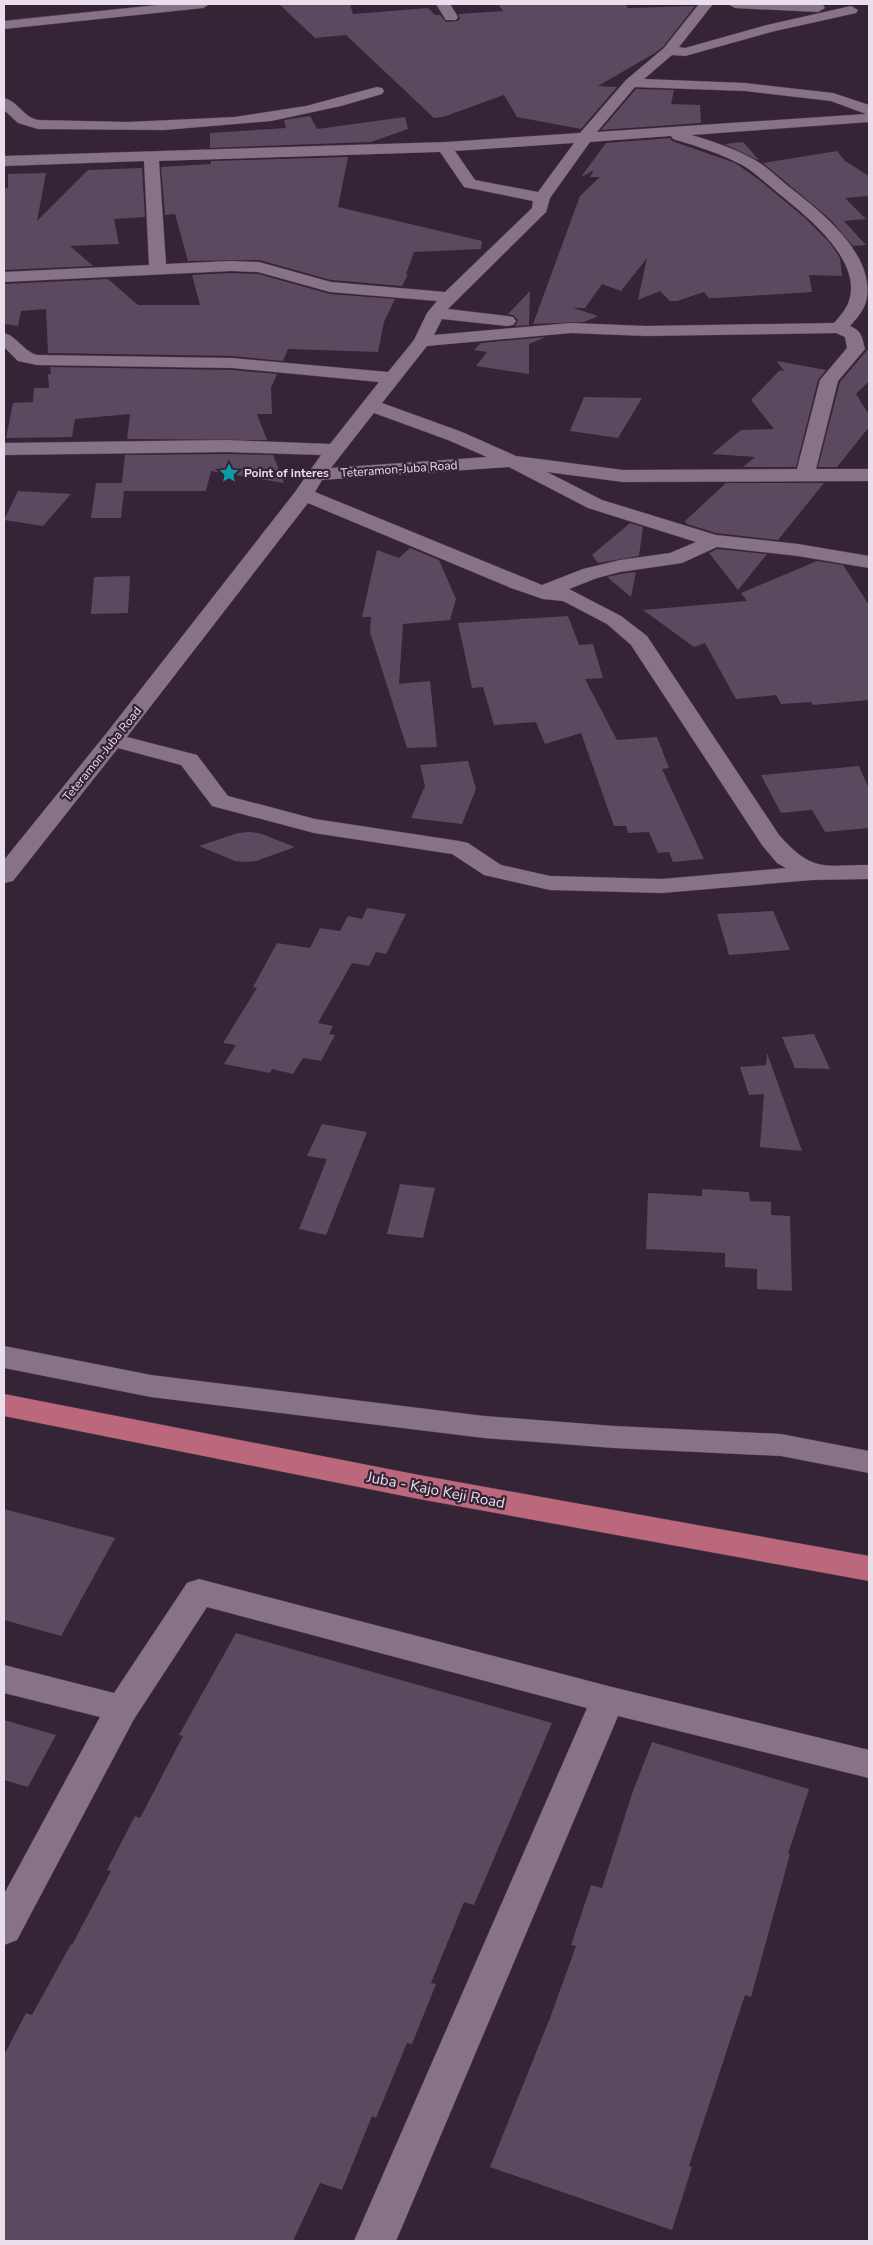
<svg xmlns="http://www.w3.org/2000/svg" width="873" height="2245" font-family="'Nunito Sans',sans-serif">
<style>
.building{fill:#5b495f}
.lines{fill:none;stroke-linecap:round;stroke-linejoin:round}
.minor-casing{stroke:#4d3e4f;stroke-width:1}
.major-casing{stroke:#4d3e4f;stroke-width:1}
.minor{fill:#877288;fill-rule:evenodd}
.major{fill:#bc687c;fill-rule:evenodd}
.labels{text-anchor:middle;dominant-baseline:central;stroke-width:4.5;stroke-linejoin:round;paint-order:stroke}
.far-street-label{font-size:12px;fill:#eadeea;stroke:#352336}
.far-poi-label{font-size:12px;font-weight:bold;fill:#eadeea;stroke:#352336;text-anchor:start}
.street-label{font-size:15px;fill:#eadeea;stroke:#352336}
</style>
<rect width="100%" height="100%" fill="#352336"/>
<g class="building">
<polygon points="279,4 350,4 353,14 428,8 435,15 440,15 446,22 458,21 460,18 458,14 503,11 498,4 625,4 628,8 695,6 663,47 655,53 598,86 617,87 581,129 517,117 504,95 443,117 434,118 346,35 315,38"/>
<polygon points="636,89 674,90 671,104 700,105 701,123 601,130"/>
<polygon points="310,116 317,129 405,117 408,129 371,142 210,148 210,133 286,128 284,120"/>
<polygon points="670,138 672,141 735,163 758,179 805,218 830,243 840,258 842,276 809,275 812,292 716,298 709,298 704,292 677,301 670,301 660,291 638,300 647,258 621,291 602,284 585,308 573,308 598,316 584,322 533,324 580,196 600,177 590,177 594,170 581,177 606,143"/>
<polygon points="743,142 758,159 758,160 724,144"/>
<polygon points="837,151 845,161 869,176 869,196 845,198 866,219 844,221 866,245 853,246 830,219 763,163"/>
<polygon points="348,157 338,207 482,241 481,249 414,252 406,274 408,274 402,286 331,280 259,260 188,261 175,214 165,215 161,167 211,164 211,161"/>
<polygon points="142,168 145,217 114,219 119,244 70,246 93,266 4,270 4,188 8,188 8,174 46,173 37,221 88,170"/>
<polygon points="231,273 258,274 330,294 395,299 384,322 378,352 288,349 283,361 232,356 48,353 46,309 21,311 18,326 4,324 4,284 108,279 138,305 200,305 192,275"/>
<polygon points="530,291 529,325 515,326 518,320 513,315 508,314"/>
<polygon points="546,337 529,344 529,374 476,366 487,352 474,350 481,343"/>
<polygon points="869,348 869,381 856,394 869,415 869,427 837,467 818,467 840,382"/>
<polygon points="777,361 826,370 818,380 796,467 743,467 755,457 712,454 741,430 774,429 751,400 780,370 784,371"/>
<polygon points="50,367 232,370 277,374 271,388 272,414 257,414 267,440 127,439 130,414 75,419 72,437 6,438 13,403 33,402 34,388 49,388 48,374 51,374"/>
<polygon points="584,397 642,398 618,438 570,431"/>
<polygon points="227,454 273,455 284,483 211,471 206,491 124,491 121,518 91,518 96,483 122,483 125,455"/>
<polygon points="726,483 824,483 778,540 716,533 687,524 685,521"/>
<polygon points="18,491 71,494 43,526 4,520"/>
<polygon points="630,523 643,527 639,556 598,563 592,555"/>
<polygon points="410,548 439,560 456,599 450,620 403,624 399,684 430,681 437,747 407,748 370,632 371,617 362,617 377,550 399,558"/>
<polygon points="717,549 767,554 738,590 709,553"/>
<polygon points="817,561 843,565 869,605 869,700 813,705 811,702 781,704 776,695 736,699 705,643 694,647 643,610 747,601 741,593"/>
<polygon points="636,572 631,597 607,577 620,574"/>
<polygon points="130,576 128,613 91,614 94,577"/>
<polygon points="568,616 579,645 593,644 603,678 585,679 617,740 657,737 669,768 662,769 704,859 673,862 669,852 658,853 649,832 628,833 626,826 614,826 581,733 545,744 536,722 494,725 483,687 472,688 458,623"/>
<polygon points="468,761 476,789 462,824 411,818 425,786 420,765"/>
<polygon points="859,766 869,789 869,828 825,832 812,810 781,813 761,775"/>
<polygon points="249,832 259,833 295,847 256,861 245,862 235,861 199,846 238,833"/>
<polygon points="367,908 406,914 386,954 376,952 369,966 352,963 318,1023 333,1026 329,1034 335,1035 321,1061 303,1058 293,1074 272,1069 270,1073 224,1064 236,1045 223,1043 257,988 253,987 277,943 310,948 320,928 340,931 348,916 362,919"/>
<polygon points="773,911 790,950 729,955 717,914"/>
<polygon points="814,1034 830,1069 795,1068 782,1037"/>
<polygon points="767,1053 776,1078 802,1151 760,1147 764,1094 749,1095 740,1067 766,1065"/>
<polygon points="322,1124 367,1132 326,1235 299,1229 327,1159 307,1156"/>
<polygon points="400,1184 435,1188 423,1238 387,1234"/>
<polygon points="702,1189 749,1192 750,1201 771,1202 771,1215 790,1216 792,1291 757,1289 757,1269 725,1267 725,1253 646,1249 648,1193 702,1196"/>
<polygon points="4,1509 115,1538 61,1636 4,1620"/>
<polygon points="236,1633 552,1723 474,1905 464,1902 431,1983 436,1984 412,2044 407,2043 376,2118 372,2116 342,2190 320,2183 293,2241 4,2241 4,2055 26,2013 32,2015 71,1944 72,1945 111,1871 107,1870 135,1816 140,1818 183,1736 179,1735"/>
<polygon points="4,1720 56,1735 28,1787 4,1780"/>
<polygon points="652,1742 809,1789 788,1854 790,1854 751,1997 745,1995 689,2166 692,2167 672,2230 490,2167 550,2018 576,1946 571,1945 591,1885 602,1888 632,1794"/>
</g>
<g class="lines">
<defs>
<g id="minor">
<polygon points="167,4 210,4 203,8 4,29 4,21"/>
<polygon points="436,4 450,4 458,17 456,20 446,20"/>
<path d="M699,4h14l-34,43 6,1 82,-23 84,-19 7,4 -2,3 -81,18 -90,25 -13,-1 -28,24 101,4 88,10 36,12v17l-178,13c22,6 44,14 64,25 12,7 22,17 33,26 32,25 85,66 79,111 -1,11 -10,21 -17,29 12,5 12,11 15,23l-27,32 -22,88h53v12l-246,1 -76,-10 55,28 114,35 82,9 71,12v12l-71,-12 -81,-9 -35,16 -62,9 -23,6 -28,11 52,27 26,20 132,199c34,38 44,30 90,30v14l-57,1 -150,13 -112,-3 -66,-15 -32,-21 -138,-21 -102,-27 -31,-41 -63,-17 -105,133 -9,2v-23l101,-125 190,-243 26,-37 -94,-3 -223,3v-12l223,-3 103,4 49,-62 -147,-14 -195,-3 -19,-4 -14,-14v-14c13,3 19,18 33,22l195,3 156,14 26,-32 13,-27 10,-12 -107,-9 -72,-20 -27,-1 -227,11v-10l145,-7 -5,-104 -140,5v-10l442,-14 134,-9 46,-53 38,-32zM635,87l110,4 86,10 35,13 -269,18zM671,136l2,3c24,7 49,15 71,27 14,9 26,21 39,31 27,22 79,64 66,104 -3,9 -9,15 -15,22l-188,3 -75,-3 -137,12 8,-16 65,7 6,-1 3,-4 -3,-4 -6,-1 -59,-7 98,-97 4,-14 40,-56zM574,143l-36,49 -63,-12 -20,-29zM440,152l24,35 69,14 -1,7 -87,84 -114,-10 -72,-20 -28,-1 -65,3 -7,-103zM571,333l75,3 190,-3 9,4 2,11 -27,32 -23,89 -174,1 -107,-14 -54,-24 -80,-29 45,-57zM374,413l74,27 39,17 -156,11zM509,467l79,41 108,34 -26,11 -50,7 -37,9 -41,16 -227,-93 7,-12zM308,503l203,85 32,11 20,2 44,23 24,21 131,200 15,18 9,5 -124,11 -112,-3 -49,-11 -33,-22 -9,-2 -144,-22 -87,-23 -31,-41 -70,-18z"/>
<polygon points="728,4 814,4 823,5 825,8 818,12 735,8"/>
<path d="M377,87l5,1 2,3 -2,3 -41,12 -70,15 -107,9 -126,-1 -20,-6 -14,-13v-12c14,3 19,19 34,22l90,2 107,-5 71,-11z"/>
<polygon points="4,1346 151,1375 484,1416 614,1426 781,1434 869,1451 869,1473 781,1456 614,1448 484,1438 151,1397 4,1368"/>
<polygon points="199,1579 608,1686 869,1750 869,1778 618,1716 396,2241 354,2241 587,1708 207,1607 134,1719 17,1940 4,1945 4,1894 100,1717 4,1693 4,1665 114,1693 187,1583"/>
</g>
<polygon id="major" points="4,1394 419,1475 869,1556 869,1581 419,1499 4,1416"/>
</defs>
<use href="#minor" class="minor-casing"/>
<use href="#major" class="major-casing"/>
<use href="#minor" class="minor"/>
<use href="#major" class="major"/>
</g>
<defs>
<symbol id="sight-bare" viewBox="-9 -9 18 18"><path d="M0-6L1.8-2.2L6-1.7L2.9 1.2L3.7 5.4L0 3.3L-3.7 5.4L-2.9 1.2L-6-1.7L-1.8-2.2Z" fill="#0f9aa8" stroke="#352336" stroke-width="2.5" paint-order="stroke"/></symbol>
</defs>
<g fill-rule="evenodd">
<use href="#sight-bare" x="215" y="459" width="28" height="28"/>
</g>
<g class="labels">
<g class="far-street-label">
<text transform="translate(399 469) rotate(-4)">Teteramon-Juba Road</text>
<text transform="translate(102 754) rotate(-51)">Teteramon-Juba Road</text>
</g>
<g class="far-poi-label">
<text x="244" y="473">Point of interes</text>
</g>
<g class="street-label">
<text transform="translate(436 1490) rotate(11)">Juba - Kajo Keji Road</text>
</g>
</g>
<rect width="873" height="2245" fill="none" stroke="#eadeea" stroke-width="10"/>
</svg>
